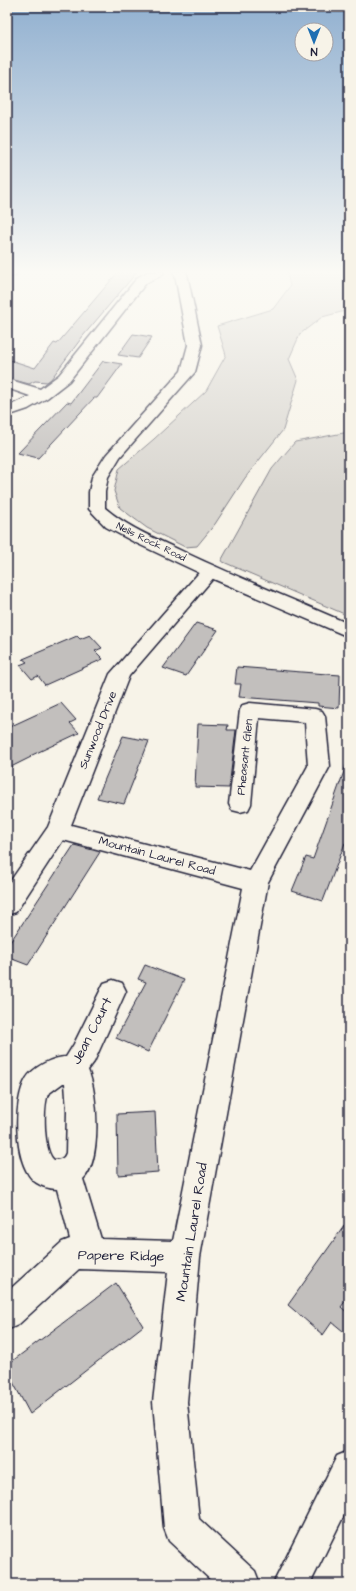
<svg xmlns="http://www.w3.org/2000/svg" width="356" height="1591" font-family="'Architects Daughter',sans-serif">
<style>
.green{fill:#d8d5cf;stroke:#7d7c85}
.building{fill:#c2bfbd;stroke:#22223b}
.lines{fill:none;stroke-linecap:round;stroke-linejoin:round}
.street-casing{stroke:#22223b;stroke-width:3}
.secondary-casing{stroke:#22223b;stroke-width:3}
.street{fill:#f7f3e8;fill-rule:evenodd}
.secondary{fill:#f7f3e8;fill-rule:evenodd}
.labels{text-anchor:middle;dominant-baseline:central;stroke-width:3;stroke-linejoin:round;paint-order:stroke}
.far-street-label{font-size:10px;fill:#22223b;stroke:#f7f3e8}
.street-label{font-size:12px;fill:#22223b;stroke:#f7f3e8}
.near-street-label{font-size:14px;fill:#22223b;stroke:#f7f3e8}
</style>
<rect width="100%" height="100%" fill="#f7f3e8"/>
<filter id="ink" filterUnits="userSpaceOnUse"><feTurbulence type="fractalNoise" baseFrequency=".025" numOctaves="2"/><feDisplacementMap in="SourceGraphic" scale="8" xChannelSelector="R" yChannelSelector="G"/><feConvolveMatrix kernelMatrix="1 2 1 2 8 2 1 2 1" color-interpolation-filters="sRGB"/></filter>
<g filter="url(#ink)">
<g class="green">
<polygon points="283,272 349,272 349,310 322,317 300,334 289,359 298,380 283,430 245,478 215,524 197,546 185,547 147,528 120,508 114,491 119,469 154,439 206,391 226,355 217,326 273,309 290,286 287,273"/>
<polygon points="349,432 349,616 221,561 272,469 295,442"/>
</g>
<g class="building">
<polygon points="118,272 137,272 83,336 51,379 47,382 35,381 29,384 7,378 7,359 35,368 54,343 57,344"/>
<polygon points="133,334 152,337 138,358 118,355"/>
<polygon points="103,361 122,364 97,398 94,398 38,458 18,453 67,402 71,403"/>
<polygon points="196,623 218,630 186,676 163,668"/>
<polygon points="90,635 102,648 95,651 103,659 45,685 38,676 32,679 20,665 27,662 23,659 77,636 80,639"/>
<polygon points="237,667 340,675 339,708 318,706 318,703 239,697 241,684 235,684"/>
<polygon points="61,703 76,720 70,723 79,733 30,756 31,757 7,769 7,728"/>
<polygon points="198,724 228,725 227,730 236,730 229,788 195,787"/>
<polygon points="123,736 149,741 124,804 97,798"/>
<polygon points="347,763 349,763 349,844 345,843 323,901 292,891 306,857 313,859"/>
<polygon points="74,845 100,852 28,965 7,957 7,947"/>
<polygon points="145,965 184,980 148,1052 116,1038 146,982 138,979"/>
<polygon points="155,1112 158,1172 118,1175 117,1114"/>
<polygon points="349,1219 349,1296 341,1307 349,1314 349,1336 332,1322 323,1335 288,1305"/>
<polygon points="116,1283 143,1326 30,1414 7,1371 7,1365"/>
</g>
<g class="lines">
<defs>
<g id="street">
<polygon points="7,272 17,272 15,275 7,278"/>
<polygon points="148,272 164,272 162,275 146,283 69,381 47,398 28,409 7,416 7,407 30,396 7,388 7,379 40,389 59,375 138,277"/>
<path d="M210,566l6,1 3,4 -3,4 -87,101 -58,149 179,46 58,-105 -3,-44 -46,-4 -8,86 -3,6 -8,2 -8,-2 -3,-6 11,-94 3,-5 7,-2 65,6 7,2 3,5 5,50 -62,116 -68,375 -13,145 12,117 56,52 5,13h-45l-46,-43 -5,-13 -11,-126 15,-130 -89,-3 -61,56 -11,5v-38l55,-50 8,-3 -13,-50c-8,0 -20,-4 -25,-10 -18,-20 -19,-78 -6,-100 7,-12 27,-22 40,-22l8,-13 30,-61 9,-3 9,3 4,8 -32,71 -6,8c10,23 14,91 -5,109l18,60 72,2 70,-353 -180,-48 -47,72 -9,3v-29l41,-59 62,-153 94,-107zM63,1083h2l2,28 -1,42c-2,6 -6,7 -12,7 -11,-9 -11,-53 -6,-66z"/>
<polygon points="349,1451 349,1505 310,1584 273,1584 337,1456"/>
</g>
<path id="secondary" d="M173,272h13l1,2 15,71 -7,27 -75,85 -12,20 -3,15v16c23,20 52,31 79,44 55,26 110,48 165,72v13l-145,-62 -70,-33 -28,-15 -17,-18v-17l3,-15 14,-22 75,-84 7,-26 -13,-70z"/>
</defs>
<use href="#street" class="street-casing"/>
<use href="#secondary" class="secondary-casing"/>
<use href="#street" class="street"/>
<use href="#secondary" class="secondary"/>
</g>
</g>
<linearGradient id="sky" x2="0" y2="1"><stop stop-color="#91b0d0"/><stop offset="0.55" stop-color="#fbfaf5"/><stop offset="1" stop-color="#fbfaf5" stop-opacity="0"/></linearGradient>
<rect width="356" height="495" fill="url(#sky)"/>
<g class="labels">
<g class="far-street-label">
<text transform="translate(151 542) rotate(26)">Nells Rock Road</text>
</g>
<g class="street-label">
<text transform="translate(98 730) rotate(-68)">Sunwood Drive</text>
<text transform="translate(245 757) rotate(-84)">Pheasant Glen</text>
<text transform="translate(157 856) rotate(15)">Mountain Laurel Road</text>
</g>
<g class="near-street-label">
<text transform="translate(92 1031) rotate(-63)">Jean Court</text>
<text transform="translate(192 1232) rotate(-81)">Mountain Laurel Road</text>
<text transform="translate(121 1256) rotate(1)">Papere Ridge</text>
</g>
</g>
<rect width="356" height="1591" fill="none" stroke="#f7f3e8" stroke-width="24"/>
<rect x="12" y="12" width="332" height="1567" fill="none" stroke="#22223b" stroke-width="1.5" filter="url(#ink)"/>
<g transform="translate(314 42) rotate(180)"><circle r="19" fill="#f7f3e8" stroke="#a29fa3"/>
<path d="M0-3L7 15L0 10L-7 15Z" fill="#1f6fb2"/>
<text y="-6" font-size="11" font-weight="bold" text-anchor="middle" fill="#22223b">N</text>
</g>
</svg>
